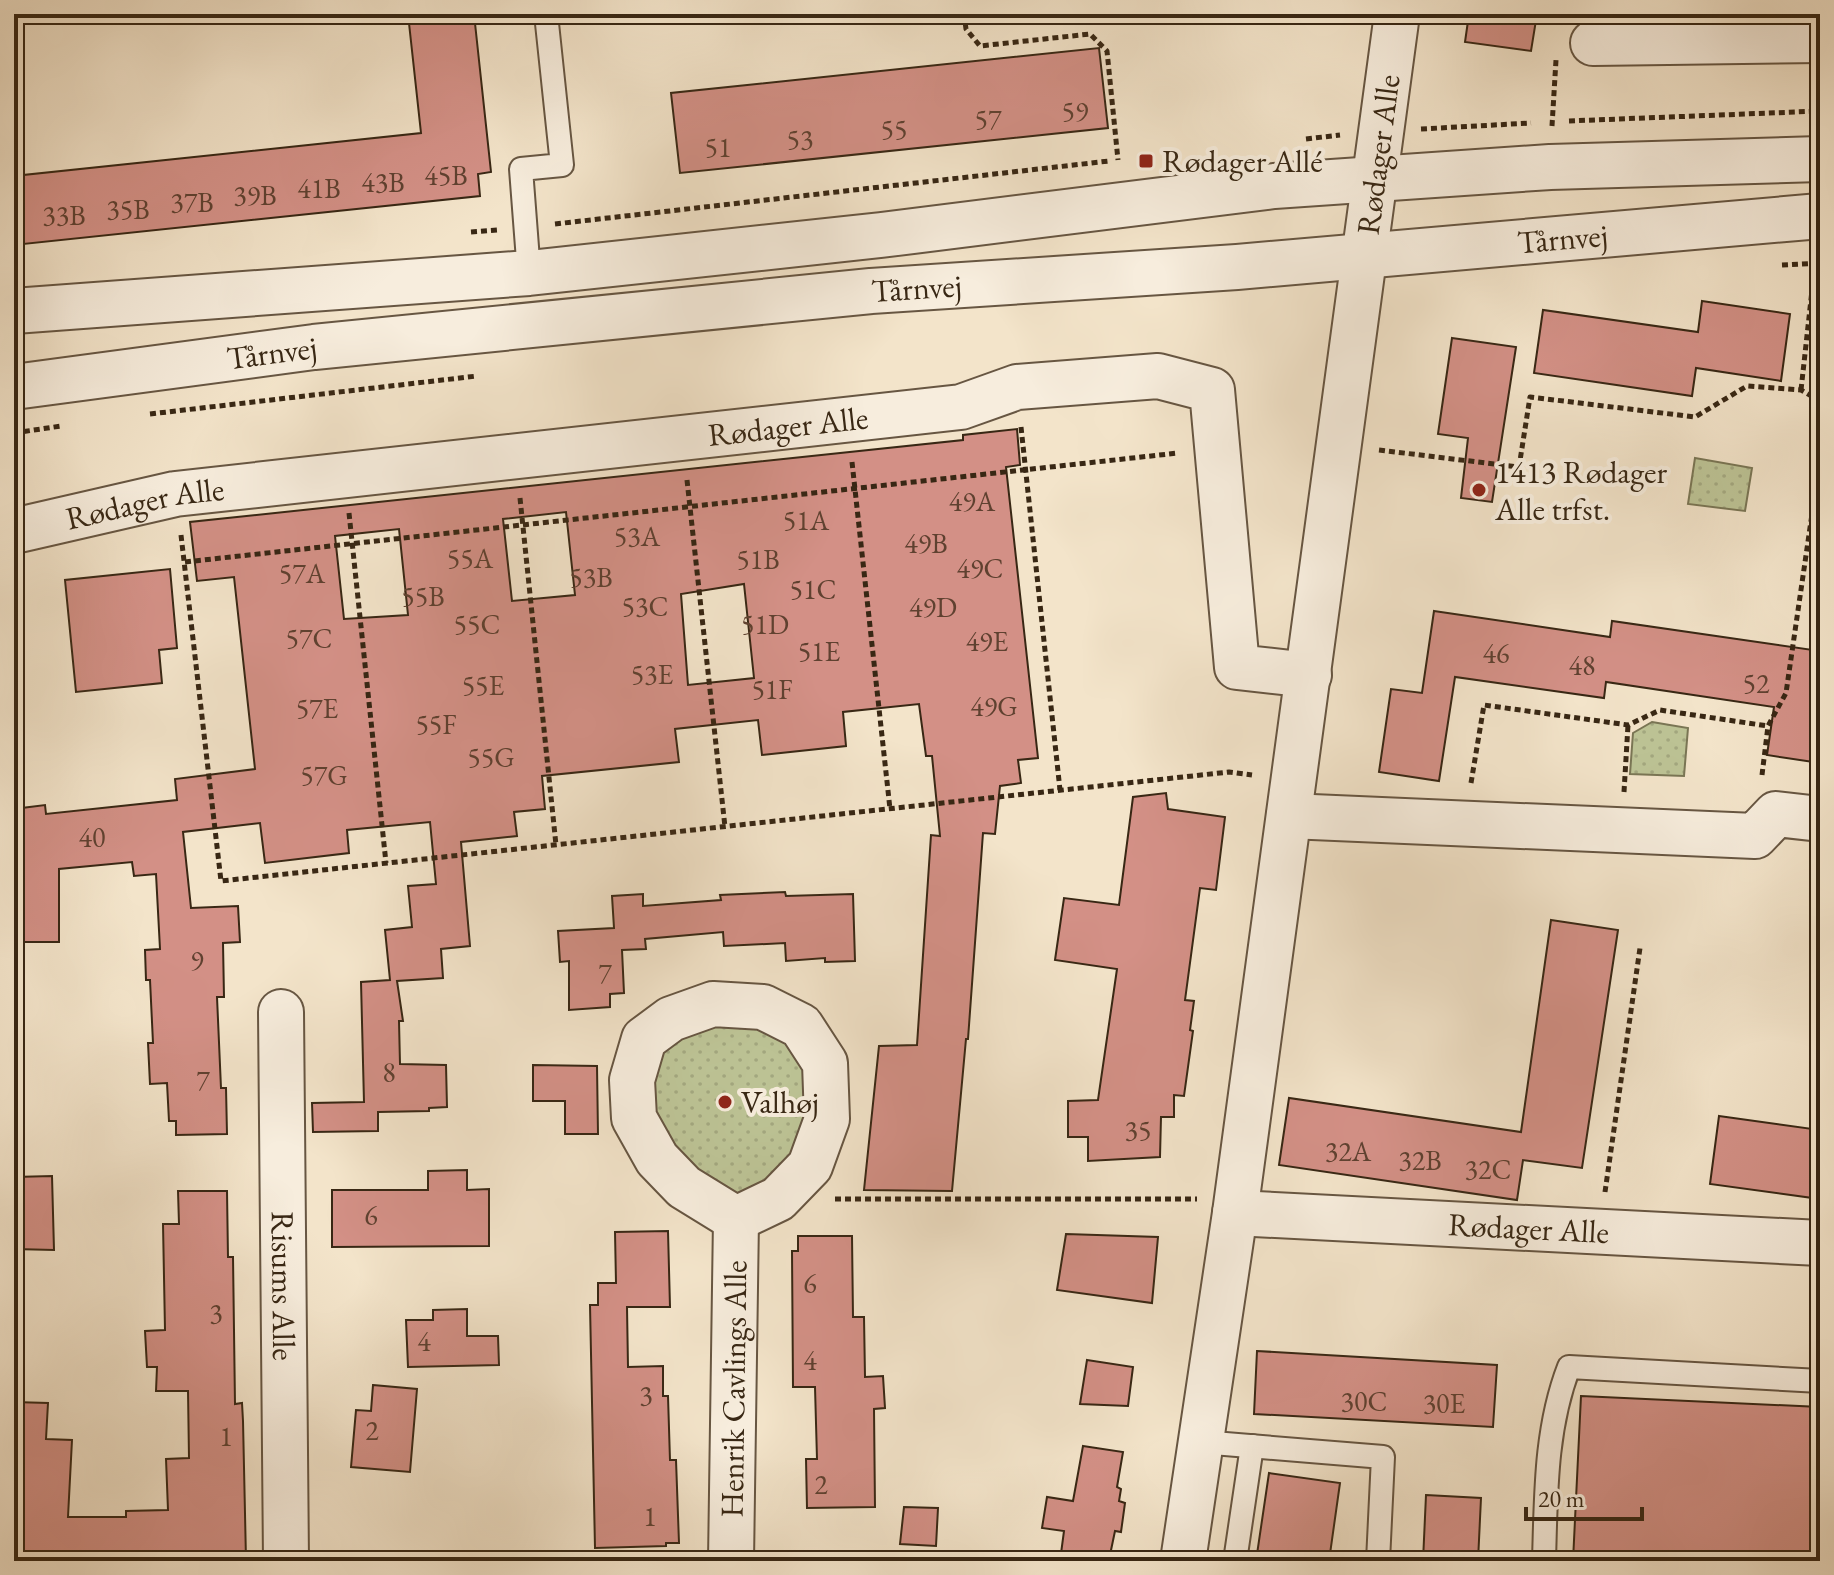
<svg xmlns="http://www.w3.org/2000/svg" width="1834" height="1575" font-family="'EB Garamond',serif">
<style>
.grass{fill:url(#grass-dots);stroke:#7a7655;stroke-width:2}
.building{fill:#d39086;stroke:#382714;stroke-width:2;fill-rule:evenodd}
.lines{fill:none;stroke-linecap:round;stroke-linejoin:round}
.service-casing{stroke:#675642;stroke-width:26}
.minor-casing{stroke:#675642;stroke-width:48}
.tertiary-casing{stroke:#675642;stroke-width:48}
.path{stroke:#382714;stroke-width:5;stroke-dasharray:6 4;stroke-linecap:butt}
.service{stroke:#f7eddd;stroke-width:22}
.minor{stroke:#f7eddd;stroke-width:44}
.tertiary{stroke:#f7eddd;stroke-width:44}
.poi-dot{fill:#8f2418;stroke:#f7eddd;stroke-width:3}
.labels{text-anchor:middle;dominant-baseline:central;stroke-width:8;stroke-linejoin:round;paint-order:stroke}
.number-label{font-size:28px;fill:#5f4130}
.street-label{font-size:32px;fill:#382714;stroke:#f7eddd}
.poi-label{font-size:32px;fill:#382714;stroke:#f7eddd;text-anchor:start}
</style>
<defs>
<pattern id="grass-dots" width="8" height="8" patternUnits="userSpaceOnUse" patternTransform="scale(2)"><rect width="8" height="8" fill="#bdc496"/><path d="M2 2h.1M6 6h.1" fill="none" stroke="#a3a880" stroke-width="1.8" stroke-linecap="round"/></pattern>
</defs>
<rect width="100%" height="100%" fill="#f3e4ca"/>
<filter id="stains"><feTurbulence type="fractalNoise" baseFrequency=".0025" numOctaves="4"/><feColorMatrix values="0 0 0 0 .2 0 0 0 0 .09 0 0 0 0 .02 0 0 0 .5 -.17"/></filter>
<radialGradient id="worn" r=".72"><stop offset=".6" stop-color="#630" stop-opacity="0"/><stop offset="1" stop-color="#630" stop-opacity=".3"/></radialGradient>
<g class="grass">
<polygon points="1695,458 1752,468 1745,511 1688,504"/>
<polygon points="1652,722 1688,728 1684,776 1630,774 1633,733"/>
<path d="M707,1020c60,2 63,1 104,45v61l-17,37 -53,40 -77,-54 -17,-72 12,-35z"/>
</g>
<g class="building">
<polygon points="408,14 474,14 491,172 478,174 480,196 14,245 14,176 421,133"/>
<polygon points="1469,14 1537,14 1531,51 1465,42"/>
<polygon points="1099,48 1108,128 680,173 671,93"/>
<polygon points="1702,301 1790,314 1781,381 1696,368 1692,396 1534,373 1543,310 1698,332"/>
<polygon points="1452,338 1516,347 1492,502 1461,498 1468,438 1438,434"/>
<path d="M1017,429l3,36 -14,2 32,291 -20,2 3,23 -21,3 -5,48 -12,-1 -15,206h-2l-14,152 -88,-1 15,-144 38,-1 14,-210 9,1 -8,-80h-6l-7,-52 -76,8 3,34 -84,9 -4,-35 -83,9 4,33 -137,14 3,33 -31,3 3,24 -56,6 9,104 -29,3 2,29 -46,3 6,40h-4l1,43 46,1 1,42 -18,1v3l-51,1v19l-65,1 -1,-29 52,-1 -3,-120 29,-2 -5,-50 27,-3 -4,-41 28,-2 -6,-62 -83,8 2,23 -84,10 -5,-40 -77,9 8,76 47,-2 2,36 -17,1 1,54h-7l4,91h5l1,46 -51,1v-14h-7l-2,-38 -17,1 -2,-41h5l-3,-63h-4l-1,-30 15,-1 -4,-75 -22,2 -2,-14 -73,7v73h-43l-2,-133 31,-4 1,9 131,-14 -2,-21 80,-10 -21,-192 -37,4 -7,-59 773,-82v-5zM566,512l9,83 -63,6 -9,-82zM399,529l9,86 -64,4 -9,-83zM744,584l10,94 -66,7 -7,-91z"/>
<polygon points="170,569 177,648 159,650 162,683 76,692 65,580"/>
<polygon points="1434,611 1610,637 1612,621 1820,651 1820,763 1767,755 1774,707 1606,682 1604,698 1455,677 1439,781 1379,772 1391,689 1422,693"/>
<polygon points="1166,793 1168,809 1225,817 1216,890 1200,888 1185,1000 1194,1001 1190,1030 1193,1031 1184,1096 1174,1095 1174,1117 1161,1117 1160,1157 1088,1161 1088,1137 1068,1137 1068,1101 1098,1100 1117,969 1055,960 1064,898 1119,905 1133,797"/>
<polygon points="785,892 786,896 853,894 855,961 825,962 825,958 786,961 785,943 724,946 723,932 645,939 646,949 622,950 624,993 610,994 610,1007 569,1010 569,961 560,962 558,931 614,928 612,896 643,894 643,906 721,900 720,895"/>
<polygon points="1551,920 1618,930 1582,1168 1523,1160 1517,1200 1279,1165 1289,1098 1521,1132"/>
<polygon points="533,1065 597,1066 598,1134 565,1134 565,1101 533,1101"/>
<polygon points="1719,1116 1820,1130 1820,1199 1710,1184"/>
<polygon points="467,1170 467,1190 489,1189 489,1246 332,1247 332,1190 428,1190 428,1171"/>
<polygon points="52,1176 54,1250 14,1249 14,1177"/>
<polygon points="178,1191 227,1191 228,1257 233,1257 235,1404 242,1403 243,1421 246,1560 14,1561 14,1402 48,1403 46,1439 72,1440 68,1517 126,1517 126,1511 168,1510 166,1459 189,1458 188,1391 156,1391 157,1367 147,1367 145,1331 165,1330 163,1224 179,1224"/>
<polygon points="668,1231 670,1307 627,1307 628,1367 663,1366 663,1396 668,1396 670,1460 676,1460 679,1543 666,1543 666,1546 595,1548 590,1305 598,1305 598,1283 616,1283 615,1232"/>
<polygon points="1066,1234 1158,1237 1152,1303 1057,1290"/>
<polygon points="798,1236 852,1236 853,1317 864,1317 865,1377 883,1376 885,1408 874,1409 875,1507 807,1508 806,1459 817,1459 815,1387 793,1387 792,1251 798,1251"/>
<polygon points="467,1309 467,1336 498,1336 499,1365 408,1367 406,1320 433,1320 433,1310"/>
<polygon points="1257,1351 1497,1365 1493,1427 1254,1414"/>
<polygon points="1087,1360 1133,1367 1128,1406 1080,1404"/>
<polygon points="373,1385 417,1389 410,1472 351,1467 356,1410 371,1411"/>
<polygon points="1581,1396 1820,1407 1820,1561 1754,1561 1623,1555 1623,1561 1573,1561"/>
<polygon points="1083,1446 1123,1452 1117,1487 1121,1489 1119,1501 1125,1503 1121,1532 1115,1531 1110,1555 1097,1553 1096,1561 1060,1561 1064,1531 1042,1528 1047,1497 1073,1501"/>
<polygon points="1269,1473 1340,1483 1329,1561 1256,1561"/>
<polygon points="1426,1495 1481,1498 1478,1561 1423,1561"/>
<polygon points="904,1507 938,1508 936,1546 900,1544"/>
</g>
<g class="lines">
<defs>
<g id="service">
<polyline points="529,273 521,169 562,165 546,14"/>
<polyline points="1201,1442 1383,1457 1378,1561"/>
<polyline points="1235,1561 1252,1446"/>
<path d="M1544,1561c2,-65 1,-132 25,-194l251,14"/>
</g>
<g id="minor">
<polyline points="1593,43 1820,40"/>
<path id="s1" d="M14,531l161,-37 786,-87 56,-20 141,-11 54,14 25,277 72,8"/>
<polyline points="1289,816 1755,836 1776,814 1820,819"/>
<polygon points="713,1004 763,1007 801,1026 825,1063 827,1119 810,1166 778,1199 736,1219 684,1187 657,1159 634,1118 632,1080 644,1039 671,1019"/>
<path id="s2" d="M281,1012l5,549"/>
<path id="s3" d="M1235,1213l585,30"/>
<path id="s4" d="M731,1561l5,-342"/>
<path id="s5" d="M1183,1561l52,-348 162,-1199"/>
</g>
<g id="tertiary">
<polyline points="14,311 529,273 881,235 1274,186 1550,167 1820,159"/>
<path id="s6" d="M14,387l300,-40 557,-56 366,-24 583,-51"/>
</g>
</defs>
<use href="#service" class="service-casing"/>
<use href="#minor" class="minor-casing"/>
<use href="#tertiary" class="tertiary-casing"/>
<g class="path">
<polyline points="964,14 966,29 980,46 1090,34 1107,51 1118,160"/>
<polyline points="1569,121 1820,111"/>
<polyline points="1552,126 1556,60"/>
<polyline points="1421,129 1531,123"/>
<polyline points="1306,139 1340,135"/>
<polyline points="555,224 1109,161"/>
<polyline points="471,232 497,230"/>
<polyline points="1782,265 1820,263"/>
<polyline points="1801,390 1815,263"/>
<polyline points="150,414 477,376"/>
<polyline points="1021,427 1060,790"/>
<polyline points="14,433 61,426"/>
<polyline points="1379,450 1519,467 1530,397 1695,417 1747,386 1801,390 1820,401"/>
<polyline points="852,462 890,809"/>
<polyline points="687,480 725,827"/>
<polyline points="520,498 556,845"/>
<polyline points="349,513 386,863"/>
<polyline points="181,535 221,881 1229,772 1252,775"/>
<polyline points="185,562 1178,453"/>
<polyline points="1762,775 1768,726 1786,693 1820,459"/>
<polyline points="1471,783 1484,705 1628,725 1660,710 1768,726"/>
<polyline points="1624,792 1628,725"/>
<polyline points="1605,1192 1640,948"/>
<polyline points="835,1199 1197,1199"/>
</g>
<use href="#service" class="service"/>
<use href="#minor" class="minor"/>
<use href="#tertiary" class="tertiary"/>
</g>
<g class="poi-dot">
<rect x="1138" y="153" width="16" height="16" rx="4"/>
<circle cx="1479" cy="490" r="8"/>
<circle cx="725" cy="1102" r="8"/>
</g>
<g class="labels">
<g class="number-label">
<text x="1075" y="111">59</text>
<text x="988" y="119">57</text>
<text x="894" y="129">55</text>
<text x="800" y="139">53</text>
<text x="718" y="147">51</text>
<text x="446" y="175">45B</text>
<text x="383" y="182">43B</text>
<text x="319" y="188">41B</text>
<text x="255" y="195">39B</text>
<text x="192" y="202">37B</text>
<text x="128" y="209">35B</text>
<text x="64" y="215">33B</text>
<text x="972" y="501">49A</text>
<text x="806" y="520">51A</text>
<text x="637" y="536">53A</text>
<text x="926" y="543">49B</text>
<text x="470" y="558">55A</text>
<text x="758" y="559">51B</text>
<text x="980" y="568">49C</text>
<text x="302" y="573">57A</text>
<text x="591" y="577">53B</text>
<text x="813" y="589">51C</text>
<text x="423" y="596">55B</text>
<text x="645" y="606">53C</text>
<text x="933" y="607">49D</text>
<text x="477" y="624">55C</text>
<text x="765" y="624">51D</text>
<text x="309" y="638">57C</text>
<text x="987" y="641">49E</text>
<text x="819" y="651">51E</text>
<text x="1496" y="653">46</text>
<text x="1582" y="665">48</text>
<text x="652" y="674">53E</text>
<text x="1756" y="683">52</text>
<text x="483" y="685">55E</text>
<text x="772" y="689">51F</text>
<text x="994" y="706">49G</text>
<text x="317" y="708">57E</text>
<text x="436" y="724">55F</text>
<text x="491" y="757">55G</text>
<text x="324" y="775">57G</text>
<text x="92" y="837">40</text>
<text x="197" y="960">9</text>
<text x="605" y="973">7</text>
<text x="389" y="1072">8</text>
<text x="203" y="1080">7</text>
<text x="1138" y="1130">35</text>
<text x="1348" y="1151">32A</text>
<text x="1420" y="1160">32B</text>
<text x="1488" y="1169">32C</text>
<text x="371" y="1215">6</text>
<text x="810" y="1283">6</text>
<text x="216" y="1313">3</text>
<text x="424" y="1341">4</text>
<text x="810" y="1360">4</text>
<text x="646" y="1395">3</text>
<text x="1364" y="1401">30C</text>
<text x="1444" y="1403">30E</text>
<text x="372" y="1430">2</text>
<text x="226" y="1436">1</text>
<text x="821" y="1484">2</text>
<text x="650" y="1516">1</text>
</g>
<g class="street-label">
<text stroke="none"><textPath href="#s5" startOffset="1420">Rødager Alle</textPath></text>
<text stroke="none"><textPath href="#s6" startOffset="1556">Tårnvej</textPath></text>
<text stroke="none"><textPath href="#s6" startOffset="908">Tårnvej</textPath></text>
<text stroke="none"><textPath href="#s6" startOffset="260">Tårnvej</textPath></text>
<text stroke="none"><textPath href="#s1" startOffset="782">Rødager Alle</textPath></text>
<text stroke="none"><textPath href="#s1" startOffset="134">Rødager Alle</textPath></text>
<text stroke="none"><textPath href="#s3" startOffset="294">Rødager Alle</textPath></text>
<text stroke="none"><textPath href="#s2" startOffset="274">Risums Alle</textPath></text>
<text stroke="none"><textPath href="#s4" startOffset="172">Henrik Cavlings Alle</textPath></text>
</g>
<g class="poi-label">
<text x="1162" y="161">Rødager Allé</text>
<text x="1495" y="472">1413 Rødager<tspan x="1495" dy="37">Alle trfst.</tspan></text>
<text x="741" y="1102">Valhøj</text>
</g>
</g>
<rect width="1834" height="1575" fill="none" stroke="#f3e4ca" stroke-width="48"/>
<rect x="16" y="16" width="1802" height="1543" fill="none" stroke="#382714" stroke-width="4"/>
<rect x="24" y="24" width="1786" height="1527" fill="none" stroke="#382714" stroke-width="2"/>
<path d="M1526 1507v12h116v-12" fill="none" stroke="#382714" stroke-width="4"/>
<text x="1538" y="1507" font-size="24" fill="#382714" stroke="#f7eddd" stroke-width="6" paint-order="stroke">20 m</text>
<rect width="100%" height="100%" filter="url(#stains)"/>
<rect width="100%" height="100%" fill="url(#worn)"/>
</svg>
